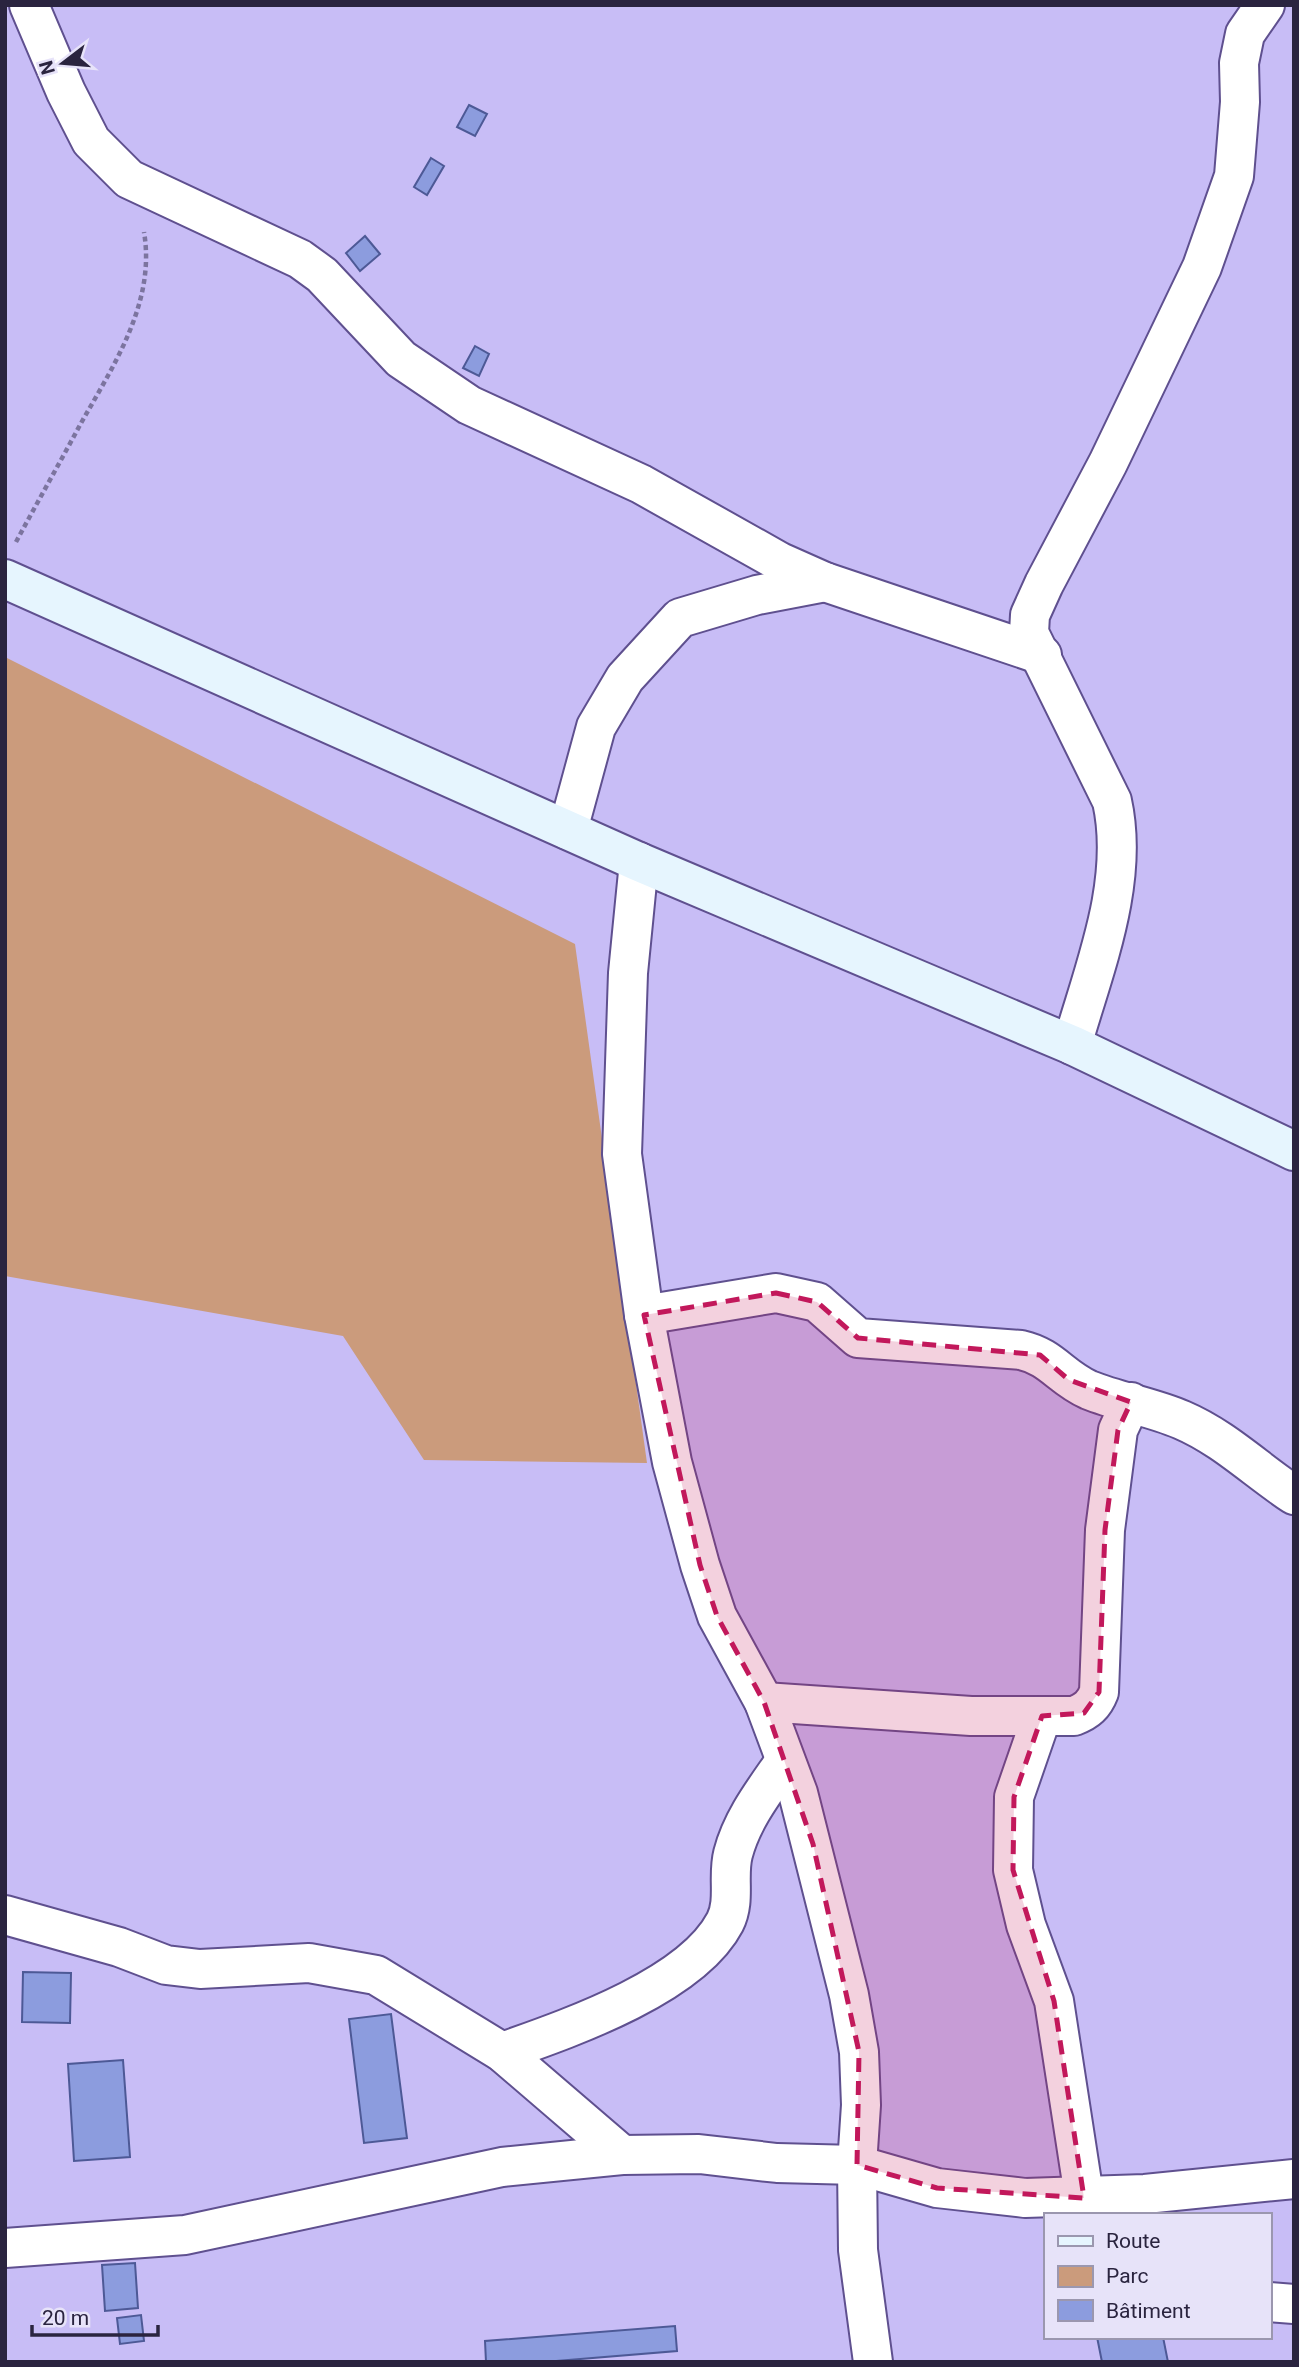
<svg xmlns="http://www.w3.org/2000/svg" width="1299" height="2367" font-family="Roboto,sans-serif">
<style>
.green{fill:#cb9b7c}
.building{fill:#8c9cde;stroke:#4d5996;stroke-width:2}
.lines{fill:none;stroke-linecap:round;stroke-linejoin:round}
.street-casing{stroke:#5f508f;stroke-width:42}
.secondary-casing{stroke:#5f508f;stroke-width:42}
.path{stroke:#7c749f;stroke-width:4.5;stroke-dasharray:5 3.5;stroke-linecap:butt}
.street{stroke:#fff;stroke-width:38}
.secondary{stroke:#e6f5fe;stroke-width:38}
.marked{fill:#c2185b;fill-opacity:0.2;stroke:#c2185b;stroke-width:5;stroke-dasharray:14 9;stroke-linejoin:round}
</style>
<rect width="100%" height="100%" fill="#c8bdf6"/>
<polygon class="green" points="5,657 575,944 647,1463 424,1460 343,1336 5,1276"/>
<g class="building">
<polygon points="469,105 487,114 475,136 457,127"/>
<polygon points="431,158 444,166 427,195 414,187"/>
<polygon points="365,236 380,254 360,271 346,253"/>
<polygon points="475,346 489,354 479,376 463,368"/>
<polygon points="23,1972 71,1973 70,2023 22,2022"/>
<polygon points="391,2014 407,2138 364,2143 349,2019"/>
<polygon points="123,2060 130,2157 74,2161 68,2064"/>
<polygon points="135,2263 138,2308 105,2311 102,2265"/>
<polygon points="141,2315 144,2341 120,2344 117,2318"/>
<polygon points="675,2326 677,2351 544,2362 486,2362 485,2341"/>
<polygon points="1097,2337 1163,2337 1168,2362 1102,2362"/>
</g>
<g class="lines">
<defs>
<g id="street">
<polyline points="29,5 66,92 91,141 129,179 300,259 322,275 401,359 469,405 641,484 780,562 825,582 1042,655"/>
<polyline points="568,830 596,727 625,678 680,618 757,595 825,582"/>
<polyline points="639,862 628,973 622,1154 644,1315 672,1462 700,1565 717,1616 764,1702 798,1793 849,1995 859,2052 861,2105 857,2165 858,2250 873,2362"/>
<path d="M1072,1045c22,-77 58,-163 40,-244l-83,-168 1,-18 14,-31 64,-121 94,-196 32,-91 6,-74 -1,-39 6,-29 20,-29"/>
<path d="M644,1315l132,-22 41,9 41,36 163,12c31,7 39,27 68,40 30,12 63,17 93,30 42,18 74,50 112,75"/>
<path d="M764,1702l207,14h103c13,-5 20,-11 25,-24l6,-162 13,-100 13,-28"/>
<polyline points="1042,1716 1014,1797 1013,1870 1026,1925 1054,2001 1087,2215"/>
<polyline points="5,1915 119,1947 166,1965 200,1969 309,1963 376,1975 502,2052 622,2155"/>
<path d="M502,2052c65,-23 189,-65 223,-130 11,-22 2,-45 8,-68 9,-35 32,-64 52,-93"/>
<polyline points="5,2248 185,2235 502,2167 622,2155 699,2154 777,2163 857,2165 937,2188 1025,2198 1145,2194 1294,2179"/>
<polyline points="1269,2302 1294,2304"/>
</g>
<polyline id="secondary" points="5,579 639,862 1072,1045 1294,1151"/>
</defs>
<use href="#street" class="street-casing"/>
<use href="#secondary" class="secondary-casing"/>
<path class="path" d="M16,542c21,-39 43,-78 64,-117 33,-59 76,-122 64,-193"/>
<use href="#street" class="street"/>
<use href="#secondary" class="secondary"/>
</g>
<path class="marked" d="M776,1293l41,9 41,36 182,17 29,25 62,22 -13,28 -13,100 -6,162 -15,21 -42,3 -28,81 -1,73 41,131 30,197 -147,-10 -80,-23 2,-113 -46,-208 -49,-142 -47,-86 -17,-51 -56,-250z"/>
<rect width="1299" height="2367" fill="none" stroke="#2a243f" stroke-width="14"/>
<rect x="1044" y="2213" width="228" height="126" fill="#e7e3f9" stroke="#9b97af" stroke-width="2"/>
<rect x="1058" y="2236" width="35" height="10" fill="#e6f5fe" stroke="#9b97af" stroke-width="2"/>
<text x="1106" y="2248" font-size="21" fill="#2a243f">Route</text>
<rect x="1058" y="2266" width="35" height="21" fill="#cb9b7c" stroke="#9b97af" stroke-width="2"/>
<text x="1106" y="2283" font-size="21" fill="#2a243f">Parc</text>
<rect x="1058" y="2300" width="35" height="21" fill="#8c9cde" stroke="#9b97af" stroke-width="2"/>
<text x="1106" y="2318" font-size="21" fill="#2a243f">Bâtiment</text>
<g transform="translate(63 63) rotate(254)" stroke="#e7e3f9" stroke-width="5" paint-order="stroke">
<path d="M0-5L12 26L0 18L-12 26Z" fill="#2a243f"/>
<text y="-10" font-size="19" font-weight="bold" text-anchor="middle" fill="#2a243f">N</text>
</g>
<path d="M32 2325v10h126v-10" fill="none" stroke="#2a243f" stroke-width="3.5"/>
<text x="42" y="2325" font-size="21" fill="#2a243f" stroke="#e7e3f9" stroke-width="5" paint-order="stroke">20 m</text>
</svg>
